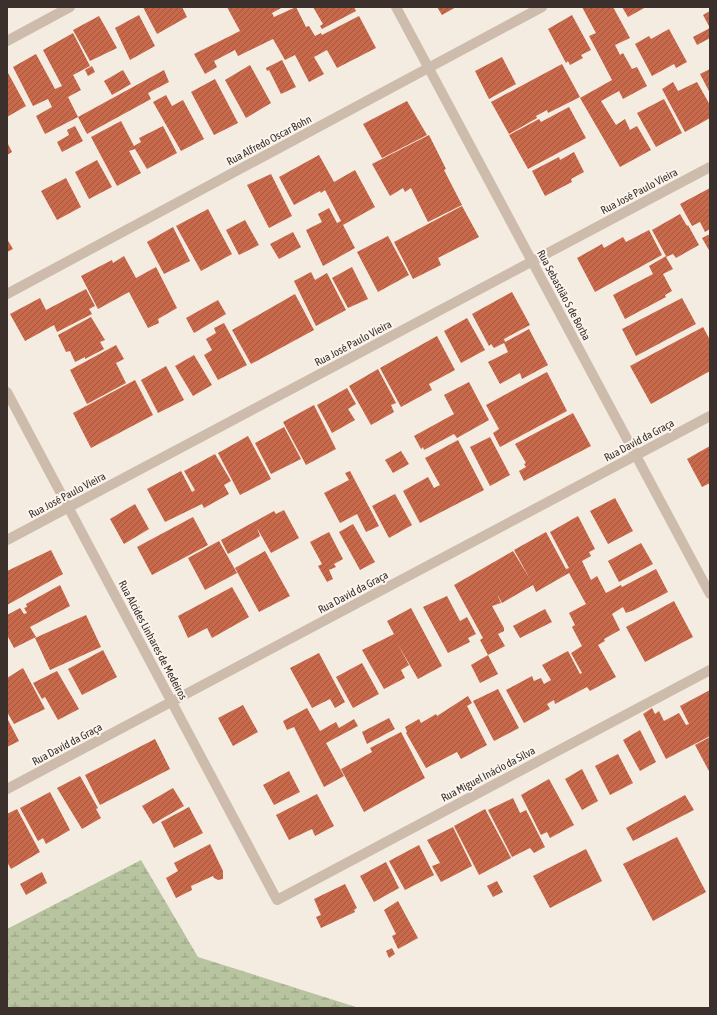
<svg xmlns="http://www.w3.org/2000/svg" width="717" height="1015" font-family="'Asap Condensed',sans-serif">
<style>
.wetland{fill:url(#wetland-marsh)}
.building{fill:url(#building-hatch)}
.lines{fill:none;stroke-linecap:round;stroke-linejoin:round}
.minor{stroke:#cdbbac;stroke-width:10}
.labels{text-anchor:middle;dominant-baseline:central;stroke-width:4;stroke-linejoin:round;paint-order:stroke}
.street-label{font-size:11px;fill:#3b302b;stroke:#fbf5ee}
</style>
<defs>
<pattern id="wetland-marsh" width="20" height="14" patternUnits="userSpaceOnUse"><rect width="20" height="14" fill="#b8c4a0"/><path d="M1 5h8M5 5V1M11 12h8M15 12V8" fill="none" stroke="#97a083"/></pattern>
<pattern id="building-hatch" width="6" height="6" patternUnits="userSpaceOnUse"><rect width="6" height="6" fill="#c8694b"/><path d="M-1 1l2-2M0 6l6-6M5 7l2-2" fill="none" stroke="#a4573f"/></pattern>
</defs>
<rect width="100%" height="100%" fill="#f4ebe1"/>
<polygon class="wetland" points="141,860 198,957 359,1008 7,1008 7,929"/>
<g class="building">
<polygon points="143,7 182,7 187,17 157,34"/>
<polygon points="227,7 283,7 272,13 274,17 296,7 306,27 309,26 315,36 321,33 322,35 359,16 376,48 337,68 327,50 314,57 324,74 309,82 295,55 285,60 273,39 238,56 235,50 214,61 217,67 205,74 194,54 240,31"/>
<polygon points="313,7 354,7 356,11 322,29 320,26 323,24"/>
<polygon points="437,7 456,7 442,15"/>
<polygon points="582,7 613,7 630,38 615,45 620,55 623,53 632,69 637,67 647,86 623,99 619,91 601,101 616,125 625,119 630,130 637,126 651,150 620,167 580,98 612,80 589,36 596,33"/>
<polygon points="622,7 646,7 628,17"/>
<polygon points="710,11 710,28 703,15"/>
<polygon points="139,15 155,46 130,60 115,28"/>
<polygon points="572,15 591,50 581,55 583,58 570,65 568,61 566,63 548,29"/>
<polygon points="99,16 117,48 90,61 73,30"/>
<polygon points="710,28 710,38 697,45 693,37"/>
<polygon points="669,29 687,62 676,68 674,64 652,76 635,44 649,36 651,39"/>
<polygon points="73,33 90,66 73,75 81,90 68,97 78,117 45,134 36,116 52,107 48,99 33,106 13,67 36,54 55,89 62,86 43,50"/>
<polygon points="502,57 516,84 489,99 475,71"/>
<polygon points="282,60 296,87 281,94 269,70 267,71 266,68"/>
<polygon points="562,64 580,97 548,113 547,110 536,116 537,118 509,134 491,102"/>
<polygon points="250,65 271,103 246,118 225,80"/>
<polygon points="92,66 95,72 88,76 85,70"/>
<polygon points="710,69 710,93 700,74"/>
<polygon points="123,70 131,84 112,95 104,81"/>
<polygon points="164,70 169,82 148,93 151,99 87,134 78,117"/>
<polygon points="7,71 26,106 7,117"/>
<polygon points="215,79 238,123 214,135 191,92"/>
<polygon points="673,82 678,91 697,82 710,105 710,118 685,132 662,89"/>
<polygon points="166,95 172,106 183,100 204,139 181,151 153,102"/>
<polygon points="664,99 682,133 656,147 637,113"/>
<polygon points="407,101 427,135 382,158 363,124"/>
<polygon points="569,107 586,138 528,169 509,135 539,119 541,122"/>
<polygon points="121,121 134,146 141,142 139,138 163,126 177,153 147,169 135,149 129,151 141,173 117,186 91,137"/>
<polygon points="75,126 83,141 62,152 57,142 69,135 67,130"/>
<polygon points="429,135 446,169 444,170 462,205 428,222 411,188 405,192 403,188 390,196 372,164"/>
<polygon points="7,142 12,152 7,155"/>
<polygon points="574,152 584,172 571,179 572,182 545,196 532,171 559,157 560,160"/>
<polygon points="319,155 334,182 355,170 375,207 343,225 355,248 323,266 306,230 322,222 318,214 329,208 337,223 341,221 325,190 321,193 320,191 294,205 279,177"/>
<polygon points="97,160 112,187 89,199 75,172"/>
<polygon points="271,174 292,216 269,228 247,185"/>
<polygon points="66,178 81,207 57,220 41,191"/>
<polygon points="710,188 710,229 705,232 700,222 692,226 680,204"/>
<polygon points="462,206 479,237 438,258 441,265 413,279 394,242"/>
<polygon points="208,209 232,254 201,271 176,226"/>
<polygon points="680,214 687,226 688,225 699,245 676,258 673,254 666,257 673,269 663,274 672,291 665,295 666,297 625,319 613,295 653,274 649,266 666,256 652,230"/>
<polygon points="245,220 259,245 239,255 226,230"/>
<polygon points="173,227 190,261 164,274 147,242"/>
<polygon points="649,230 662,255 595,292 577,258 602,244 604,248 623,237 626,242"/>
<polygon points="293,232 301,247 279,259 270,244"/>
<polygon points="710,234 710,252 702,238"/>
<polygon points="388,236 409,275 378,292 357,252"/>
<polygon points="7,239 13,249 7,252"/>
<polygon points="124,256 136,278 156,267 177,308 158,319 159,323 148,328 129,292 98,309 81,276 112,260 113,263"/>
<polygon points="352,267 368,299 348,308 332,278"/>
<polygon points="311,272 315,280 327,273 346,310 316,326 294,281"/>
<polygon points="86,289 95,306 89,309 92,314 57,332 54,325 25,341 10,314 40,298 46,310"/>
<polygon points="512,292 530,325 504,339 505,342 529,329 548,365 522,379 520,373 500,384 488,362 508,352 504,343 494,348 491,344 489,346 472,314"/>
<polygon points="295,294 314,330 251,364 232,330"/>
<polygon points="682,298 696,324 636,356 622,329"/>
<polygon points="218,300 226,314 194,333 186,318"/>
<polygon points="91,317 105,340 100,342 104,349 85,359 85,357 75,362 70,351 66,352 58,335"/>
<polygon points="467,318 485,350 461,363 444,331"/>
<polygon points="224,323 247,365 218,380 204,355 212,350 206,339 216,333 214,328"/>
<polygon points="703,327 710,340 710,371 651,404 630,366"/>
<polygon points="437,336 455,370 429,384 432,390 401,407 380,368"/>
<polygon points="116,345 124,359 116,363 126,383 87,404 70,370"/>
<polygon points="194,355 212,385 193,396 175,366"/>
<polygon points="166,366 184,400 158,413 141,380"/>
<polygon points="378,369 396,403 391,405 394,412 371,425 349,386"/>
<polygon points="547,372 567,411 500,447 493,433 499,429 486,405"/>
<polygon points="135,380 153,415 91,448 73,413"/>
<polygon points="469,382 489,420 457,438 454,434 424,450 423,447 421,449 414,436 454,414 444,395"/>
<polygon points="347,388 356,404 348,409 355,420 332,433 317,405"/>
<polygon points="314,405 336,449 306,465 283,422"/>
<polygon points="573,413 591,446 524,481 519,471 526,467 524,464 526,463 515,444"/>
<polygon points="284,427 301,459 271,474 255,443"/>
<polygon points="248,436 271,479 240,495 218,453"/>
<polygon points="490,437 510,475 490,486 470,447"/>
<polygon points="458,440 484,490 420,523 403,491 428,477 434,488 440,485 425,458"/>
<polygon points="710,446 710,483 702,487 687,459"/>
<polygon points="401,451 409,464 393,473 385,460"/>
<polygon points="215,454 231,481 224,485 229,494 204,508 202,504 165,522 147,489 181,471 192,492 195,490 184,471"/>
<polygon points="350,471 379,526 366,532 357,514 340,523 324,493 349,480 345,473"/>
<polygon points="395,494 412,525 389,538 372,506"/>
<polygon points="615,498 633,531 608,544 590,511"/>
<polygon points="135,504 149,529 124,544 110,519"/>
<polygon points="284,510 299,538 271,553 257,528 260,536 228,554 221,540 274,511 276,514"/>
<polygon points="578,516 595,549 589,552 591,556 582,561 591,580 597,576 606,593 621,585 622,587 656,569 668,592 634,610 626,613 623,607 612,614 620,630 604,639 605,641 598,645 616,677 590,691 587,687 555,704 554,700 547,704 550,709 524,723 506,690 532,676 534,681 541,678 544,684 551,680 542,665 568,651 580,674 582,673 571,653 582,646 572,627 575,625 569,613 586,604 569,573 536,592 533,585 502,603 497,594 501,603 492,606 504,628 504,631 498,634 505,646 488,655 480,640 483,638 454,585 513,551 530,579 514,550 546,532 566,569 569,568 550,532"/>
<polygon points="193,517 208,545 152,575 137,547"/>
<polygon points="353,524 375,562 360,570 339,532"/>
<polygon points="329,532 343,559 334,564 336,567 329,570 333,579 327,582 318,566 322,564 310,542"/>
<polygon points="219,541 237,573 205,590 188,558"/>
<polygon points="641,543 653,564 619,582 608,561"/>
<polygon points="51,550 63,574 7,605 7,571"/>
<polygon points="265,551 290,596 259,612 235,568"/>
<polygon points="60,585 70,606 30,627 36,637 14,648 7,635 7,615 20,608 24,614 27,613 24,608 27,607 26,604"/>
<polygon points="232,587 249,617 212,638 207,628 188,638 178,616"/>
<polygon points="447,596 460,621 467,617 476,634 468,638 470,642 448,653 423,607"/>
<polygon points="674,601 693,637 645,662 626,627"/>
<polygon points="411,608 442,666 418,679 397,643 409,665 401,670 405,678 384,689 362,650 394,634 387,621"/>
<polygon points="545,609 552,622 520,638 513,626"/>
<polygon points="86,615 101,647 50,670 35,638"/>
<polygon points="103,650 117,677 82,695 68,669"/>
<polygon points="319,653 345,702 335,708 330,699 312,708 290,668"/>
<polygon points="488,655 498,674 480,683 471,665"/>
<polygon points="362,663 379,694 353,708 336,677"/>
<polygon points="23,668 45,709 14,724 7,712 7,678"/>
<polygon points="57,671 79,709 58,720 45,697 42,699 33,683"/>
<polygon points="498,689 519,728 494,741 473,701"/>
<polygon points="710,690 710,736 666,759 643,714 652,708 655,714 659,711 664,721 679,713 686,725 689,724 680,706"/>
<polygon points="468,696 472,703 467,706 487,745 461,759 457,752 426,768 406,733 407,732 405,727 419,719 421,723 436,714 437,716"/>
<polygon points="243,705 258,732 233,746 218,718"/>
<polygon points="307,708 320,731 336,722 339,728 354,719 358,726 326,743 344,776 324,787 294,727 287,730 283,721"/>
<polygon points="7,718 19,741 7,747"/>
<polygon points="389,718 395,729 367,744 362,732"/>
<polygon points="640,730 656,762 640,771 623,740"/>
<polygon points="401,732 425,778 364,812 341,769 372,752 370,748"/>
<polygon points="710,737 710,773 695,745"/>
<polygon points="155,739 170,769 100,805 85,775"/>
<polygon points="618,754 633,783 610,795 595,766"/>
<polygon points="582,769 598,801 582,810 565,779"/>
<polygon points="289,771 300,792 274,805 263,785"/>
<polygon points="80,776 98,808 96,809 101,818 82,829 57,788"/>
<polygon points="549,779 574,825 550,838 547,832 541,835 521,795"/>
<polygon points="173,788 184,806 153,824 142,806"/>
<polygon points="50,792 70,830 46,844 43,838 38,841 20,808"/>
<polygon points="317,794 334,826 315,836 312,829 289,840 276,815"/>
<polygon points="685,795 694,810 633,841 626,828"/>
<polygon points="513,798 520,813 526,810 545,847 534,853 530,848 512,857 488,810"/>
<polygon points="189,807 203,833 174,848 161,822"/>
<polygon points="17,809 40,852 11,869 7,862 7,814"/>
<polygon points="485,809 511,858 479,875 454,826"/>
<polygon points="453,827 472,866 441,882 432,866 440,863 427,840"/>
<polygon points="677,837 706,892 653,921 623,864"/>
<polygon points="210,844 223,871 223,879 218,880 214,878 213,876 191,886 192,890 176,898 166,878 178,871 174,863"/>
<polygon points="419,845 434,875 405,890 389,861"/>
<polygon points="586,849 602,881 550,908 533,876"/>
<polygon points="386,862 399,888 374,902 360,876"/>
<polygon points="42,872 47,883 26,895 20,884"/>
<polygon points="497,881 503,892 493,897 487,886"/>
<polygon points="345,884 357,908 354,910 355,912 321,928 316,917 321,915 314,899"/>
<polygon points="398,901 418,938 398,949 392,936 396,934 384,910"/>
<polygon points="392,948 395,954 389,958 386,951"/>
</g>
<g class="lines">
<g class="minor">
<polyline points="396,7 710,594"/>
<polyline points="7,41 70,7"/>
<polyline points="7,294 542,7"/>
<polyline points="7,392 277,900 710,670"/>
<polyline points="7,540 710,167"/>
<polyline points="7,789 710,416"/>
</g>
</g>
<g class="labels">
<g class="street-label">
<text transform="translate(269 140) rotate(-28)">Rua Alfredo Oscar Bohn</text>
<text transform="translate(639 191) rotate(-28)">Rua José Paulo Vieira</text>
<text transform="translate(564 295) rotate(62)">Rua Sebastião S de Borba</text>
<text transform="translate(353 343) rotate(-28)">Rua José Paulo Vieira</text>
<text transform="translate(639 440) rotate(-28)">Rua David da Graça</text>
<text transform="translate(67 495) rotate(-28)">Rua José Paulo Vieira</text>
<text transform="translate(353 592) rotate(-28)">Rua David da Graça</text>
<text transform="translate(153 640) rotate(62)">Rua Alcides Linhares de Medeiros</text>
<text transform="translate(67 744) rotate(-28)">Rua David da Graça</text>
<text transform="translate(488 774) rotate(-28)">Rua Miguel Inácio da Silva</text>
</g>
</g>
<rect width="717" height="1015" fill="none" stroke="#3b302b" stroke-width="16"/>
</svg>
